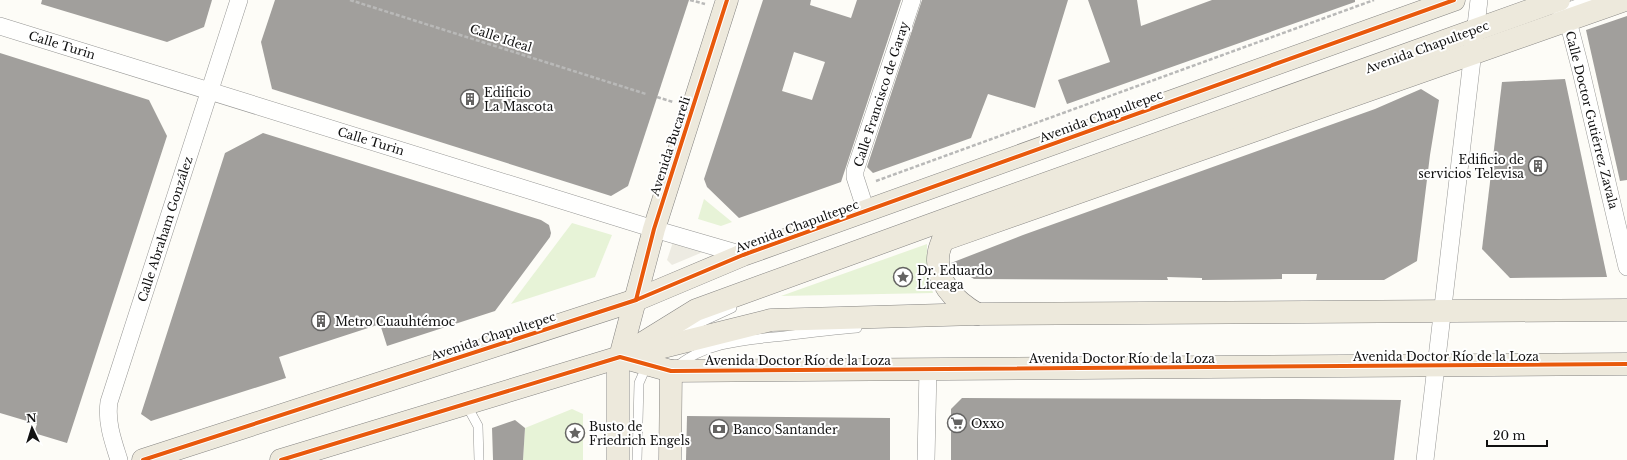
<svg xmlns="http://www.w3.org/2000/svg" width="1627" height="460" font-family="'Libre Baskerville',serif">
<style>
.green{fill:#e7f3d7}
.plaza{fill:#edebe2}
.building{fill:#a19f9c;fill-rule:evenodd}
.lines{fill:none;stroke-linecap:round;stroke-linejoin:round}
.service-casing{stroke:#979795;stroke-width:10}
.minor-casing{stroke:#979795;stroke-width:18}
.primary-casing{stroke:#858482;stroke-width:23}
.path{stroke:#b9b9b8;stroke-width:2.5;stroke-dasharray:4 2;stroke-linecap:butt}
.service{stroke:#fffffe;stroke-width:9}
.minor{stroke:#fffffe;stroke-width:17}
.primary{stroke:#ede9dc;stroke-width:22}
.cycleway-casing{stroke:#fff;stroke-width:6}
.cycleway{stroke:#e8590c;stroke-width:4}
.labels{text-anchor:middle;dominant-baseline:central;stroke-width:4;stroke-linejoin:round;paint-order:stroke}
.street-label{font-size:12px;fill:#111;stroke:#fff}
.poi-label{font-size:12px;fill:#111;stroke:#fff;text-anchor:start}
</style>
<rect width="100%" height="100%" fill="#fdfcf7"/>
<g class="green">
<polygon points="704,199 732,222 721,226 698,219"/>
<polygon points="572,223 612,235 595,277 511,304"/>
<polygon points="927,244 927,268 933,293 781,296"/>
<polygon points="572,409 583,414 583,460 523,460 525,428"/>
</g>
<polygon class="plaza" points="674,239 703,252 672,265 667,260"/>
<g class="building">
<polygon points="42,0 212,0 204,27 167,42 41,4"/>
<polygon points="275,0 689,0 628,186 611,196 272,89 261,42"/>
<path d="M763,0h48l-1,5 41,13 6,-18h44l-60,182 -102,36 -32,-31 -3,-8zM794,52l31,10 -13,38 -30,-9z"/>
<polygon points="922,0 1068,0 1035,108 988,94 971,138 873,173 867,167"/>
<polygon points="1088,0 1137,0 1141,26 1212,0 1355,0 1355,2 1067,104 1058,80 1110,62"/>
<polygon points="1627,16 1627,180 1620,181 1586,30"/>
<polygon points="0,53 149,100 167,136 67,443 34,433 37,424 0,413"/>
<polygon points="1565,79 1607,277 1510,278 1482,249 1502,82"/>
<polygon points="1421,89 1439,100 1430,155 1417,261 1384,280 1316,280 1317,274 1282,274 1282,279 1202,280 1202,278 1167,277 1168,280 974,279 951,265 951,263 1023,235 1375,109"/>
<polygon points="263,133 541,220 549,225 551,233 550,237 495,311 387,346 380,324 365,329 279,357 286,378 151,421 141,414 225,153"/>
<polygon points="962,398 1297,399 1401,400 1394,460 951,460 951,409"/>
<polygon points="687,416 890,418 890,460 686,460"/>
<polygon points="515,420 525,428 523,460 493,460 492,428"/>
</g>
<g class="lines">
<defs>
<g id="service">
<polyline points="1557,11 1588,0"/>
<polyline points="680,332 732,308"/>
<path d="M675,368c29,-26 72,-28 109,-32 24,-3 48,-6 73,-8"/>
<polyline points="466,404 478,426 479,460"/>
<polyline points="637,460 639,383 647,365"/>
</g>
<g id="minor">
<polyline points="1568,21 1580,67 1627,267"/>
<polyline points="0,26 654,229 743,255"/>
<polyline points="866,211 855,177 855,171 912,0"/>
<path d="M119,460c-6,-19 -13,-38 -10,-58l130,-402"/>
<polyline points="926,460 928,369"/>
<polyline points="1425,460 1479,0"/>
</g>
<g id="primary">
<path d="M948,227c-3,8 -7,16 -9,24 -6,29 16,50 38,63"/>
<polyline points="943,240 1625,0"/>
<polyline points="639,353 771,320 977,314 1627,310"/>
<polyline points="621,357 671,371 1627,364"/>
<polyline points="143,460 636,300 743,255 1454,0"/>
<polyline points="281,460 620,357 696,310 952,217 1559,0"/>
<polyline points="618,460 618,369 620,357 654,229 727,0"/>
<polyline points="670,460 671,371"/>
</g>
</defs>
<use href="#service" class="service-casing"/>
<use href="#minor" class="minor-casing"/>
<use href="#primary" class="primary-casing"/>
<g class="path">
<polyline points="350,0 646,94"/>
<polyline points="690,0 705,4"/>
<polyline points="657,97 673,102"/>
<polyline points="876,181 1374,0"/>
</g>
<use href="#service" class="service"/>
<use href="#minor" class="minor"/>
<use href="#primary" class="primary"/>
<defs>
<g id="cycleway">
<polyline points="636,300 654,229 727,0"/>
<polyline points="143,460 636,300 743,255 1454,0"/>
<polyline points="281,460 620,357 671,371 1627,364"/>
</g>
</defs>
<use href="#cycleway" class="cycleway-casing"/>
<use href="#cycleway" class="cycleway"/>
</g>
<defs>
<symbol id="building-ring" viewBox="-11 -11 22 22"><circle r="9.5" fill="#fff" stroke="#646362" stroke-width="1.5"/><path d="M-4-6H4V6H1V3H-1V6H-4ZM-2.5-4.3h1.7v1.8h-1.7ZM.8-4.3h1.7v1.8H.8ZM-2.5-1h1.7V.8h-1.7ZM.8-1h1.7V.8H.8Z" fill="#646362"/></symbol>
<symbol id="sight-ring" viewBox="-11 -11 22 22"><circle r="9.5" fill="#fff" stroke="#646362" stroke-width="1.5"/><path d="M0-6L1.8-2.2L6-1.7L2.9 1.2L3.7 5.4L0 3.3L-3.7 5.4L-2.9 1.2L-6-1.7L-1.8-2.2Z" fill="#646362"/></symbol>
<symbol id="supermarket-ring" viewBox="-11 -11 22 22"><circle r="9.5" fill="#fff" stroke="#646362" stroke-width="1.5"/><path d="M-6-5.5h2.5l.6 2H6L4.5 2H-2.5L-4.4-4H-6ZM-1.5 3.2a1.3 1.3 0 1 0 .1 0ZM3 3.2a1.3 1.3 0 1 0 .1 0Z" fill="#646362"/></symbol>
<symbol id="bank-ring" viewBox="-11 -11 22 22"><circle r="9.5" fill="#fff" stroke="#646362" stroke-width="1.5"/><path d="M-6-4H6V4H-6ZM0-2.3a2.3 2.3 0 1 0 0 4.6a2.3 2.3 0 1 0 0-4.6Z" fill="#646362"/></symbol>
</defs>
<g fill-rule="evenodd">
<use href="#building-ring" x="459" y="88" width="22" height="22"/>
<use href="#building-ring" x="1527" y="155" width="22" height="22"/>
<use href="#sight-ring" x="892" y="266" width="22" height="22"/>
<use href="#building-ring" x="310" y="310" width="22" height="22"/>
<use href="#supermarket-ring" x="946" y="412" width="22" height="22"/>
<use href="#bank-ring" x="708" y="418" width="22" height="22"/>
<use href="#sight-ring" x="564" y="422" width="22" height="22"/>
</g>
<g class="labels">
<g class="street-label">
<text transform="translate(501 38) rotate(18)">Calle Ideal</text>
<text transform="translate(62 45) rotate(17)">Calle Turin</text>
<text transform="translate(1427 47) rotate(-20)">Avenida Chapultepec</text>
<text transform="translate(881 94) rotate(-72)">Calle Francisco de Garay</text>
<text transform="translate(1101 116) rotate(-20)">Avenida Chapultepec</text>
<text transform="translate(1592 120) rotate(76)">Calle Doctor Gutiérrez Zavala</text>
<text transform="translate(371 141) rotate(17)">Calle Turin</text>
<text transform="translate(670 146) rotate(-72)">Avenida Bucareli</text>
<text transform="translate(797 226) rotate(-20)">Avenida Chapultepec</text>
<text transform="translate(165 229) rotate(-72)">Calle Abraham González</text>
<text transform="translate(493 336) rotate(-18)">Avenida Chapultepec</text>
<text x="1446" y="356">Avenida Doctor Río de la Loza</text>
<text x="1122" y="358">Avenida Doctor Río de la Loza</text>
<text x="798" y="360">Avenida Doctor Río de la Loza</text>
</g>
<g class="poi-label">
<text x="484" y="92">Edificio<tspan x="484" dy="14">La Mascota</tspan></text>
<text x="1524" y="159" text-anchor="end">Edificio de<tspan x="1524" dy="14">servicios Televisa</tspan></text>
<text x="917" y="270">Dr. Eduardo<tspan x="917" dy="14">Liceaga</tspan></text>
<text x="335" y="321">Metro Cuauhtémoc</text>
<text x="971" y="423">Oxxo</text>
<text x="589" y="426">Busto de<tspan x="589" dy="14">Friedrich Engels</tspan></text>
<text x="733" y="429">Banco Santander</text>
</g>
</g>
<g transform="translate(32 428) rotate(356)" stroke="#ffffff" stroke-width="3" paint-order="stroke">
<path d="M0-3L7 15L0 10L-7 15Z" fill="#111111"/>
<text y="-6" font-size="11" font-weight="bold" text-anchor="middle" fill="#111111">N</text>
</g>
<path d="M1487 440v6h60v-6" fill="none" stroke="#111111" stroke-width="2"/>
<text x="1493" y="440" font-size="12" fill="#111111" stroke="#ffffff" stroke-width="3" paint-order="stroke">20 m</text>
</svg>
